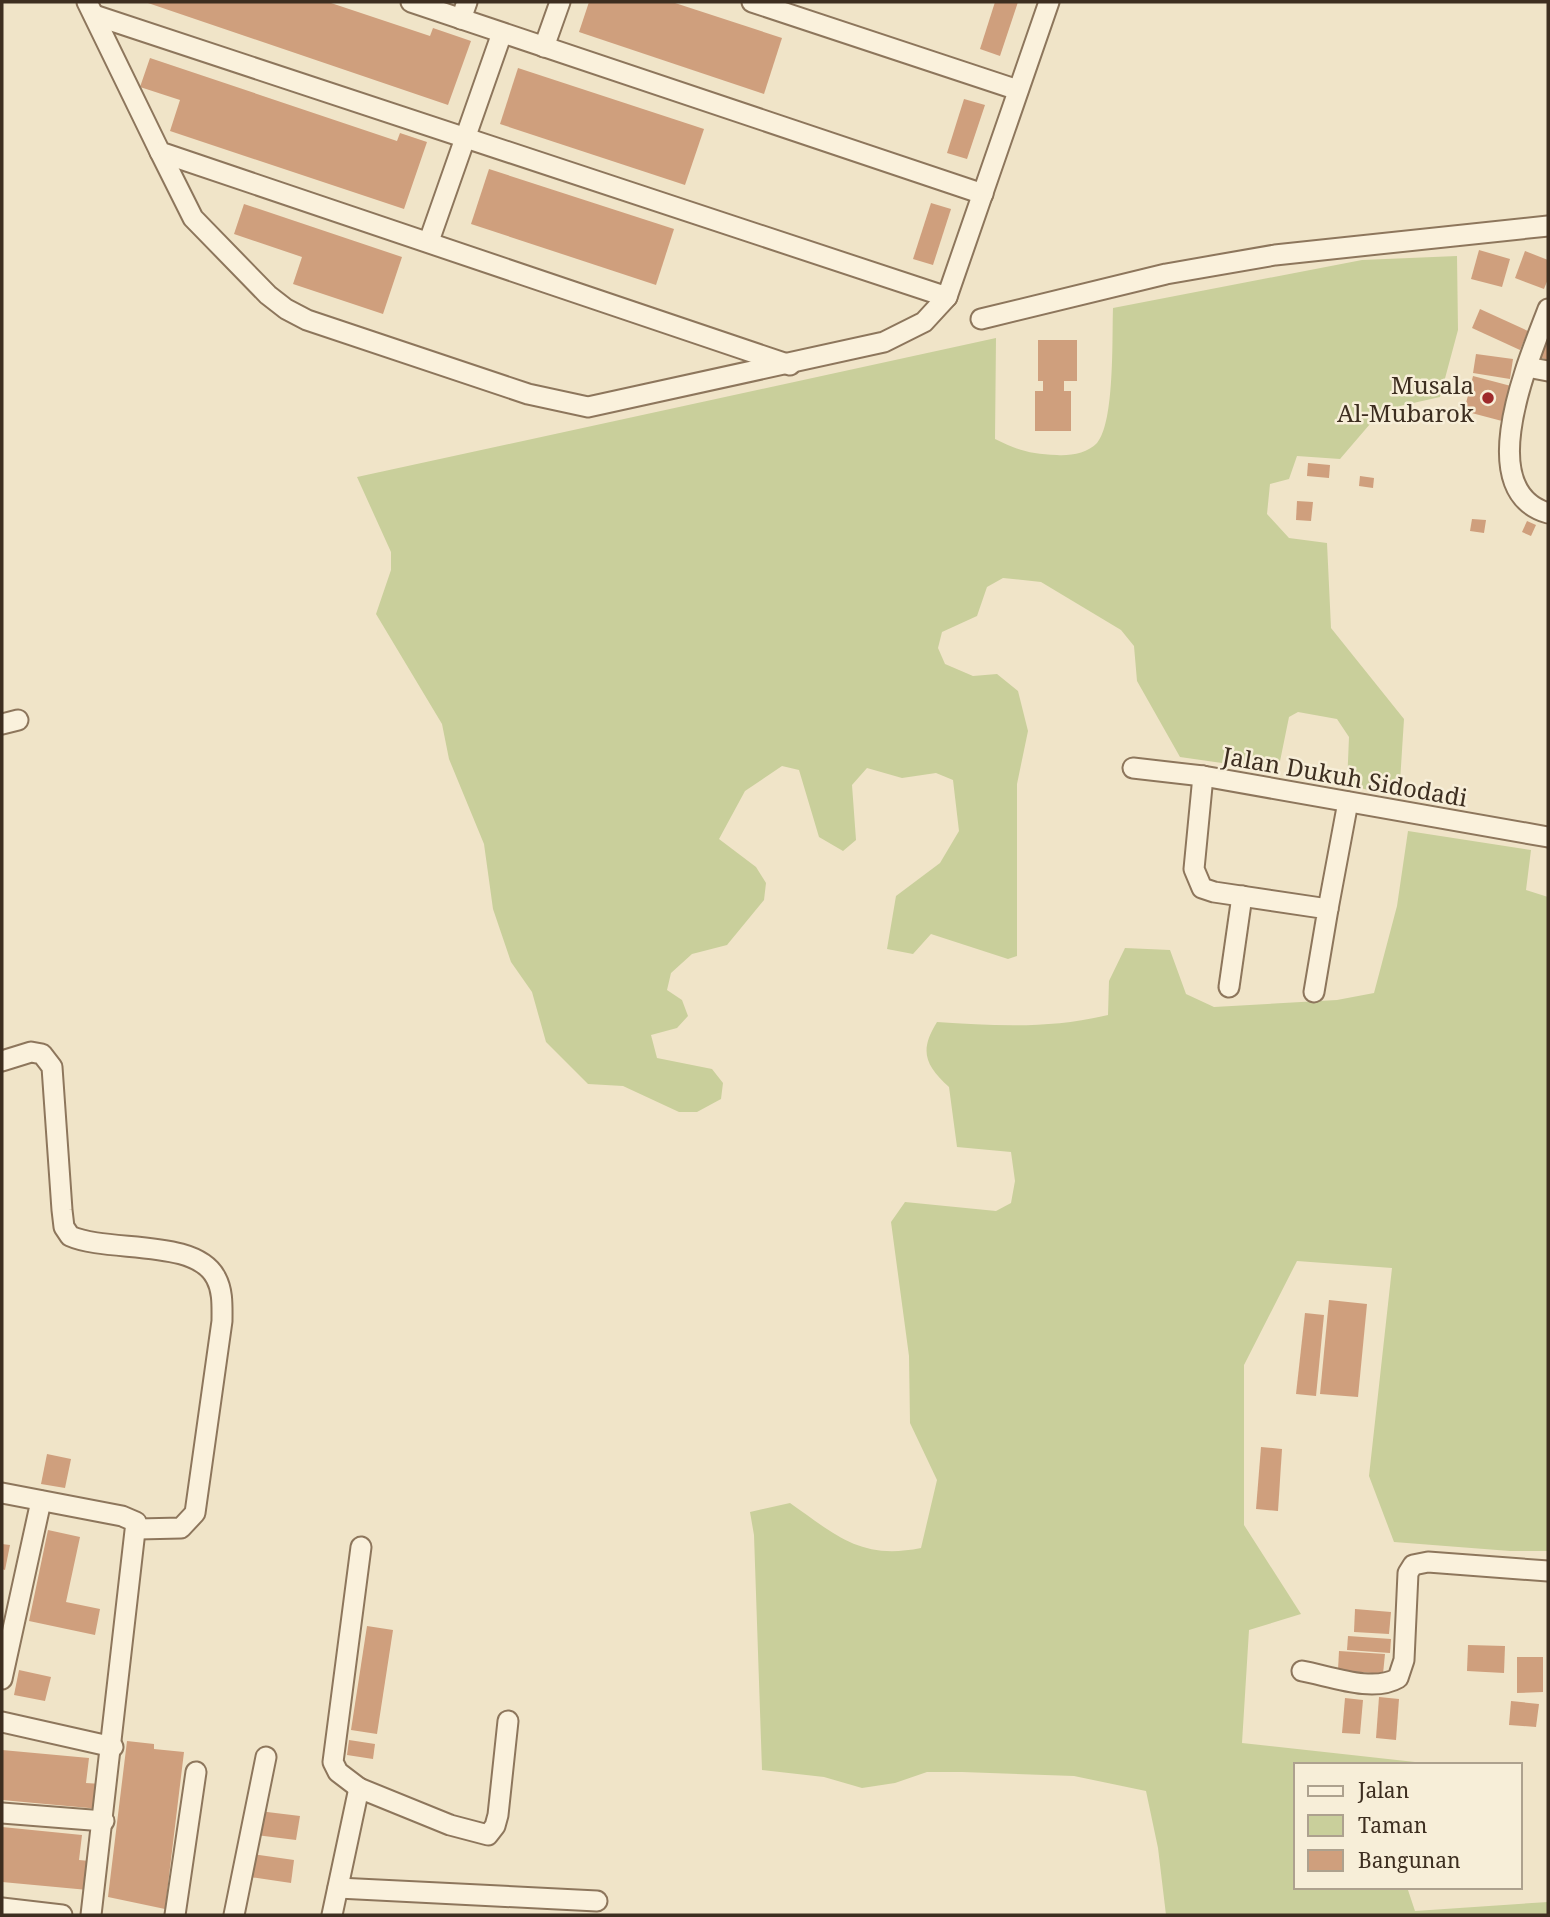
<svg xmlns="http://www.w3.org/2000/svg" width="1550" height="1917" font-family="'Noto Serif',serif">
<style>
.green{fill:#c9cf9b}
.building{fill:#cf9f7d}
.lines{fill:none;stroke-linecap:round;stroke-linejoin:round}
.minor-casing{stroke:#8d765c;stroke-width:23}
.minor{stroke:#faf1dc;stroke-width:19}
.poi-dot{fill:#9e2a2b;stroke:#f7eed8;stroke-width:2.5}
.labels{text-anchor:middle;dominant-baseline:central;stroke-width:5;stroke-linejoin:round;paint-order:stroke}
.poi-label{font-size:24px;fill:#3d2e20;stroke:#f7eed8;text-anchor:end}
.street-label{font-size:24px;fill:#3d2e20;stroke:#f7eed8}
</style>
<rect width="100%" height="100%" fill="#f0e4c8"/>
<g class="green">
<path d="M1457,256l1,74 -18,67 -58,13 -42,49 -43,-3 -8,23 -19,5 -3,30 22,24 38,5 4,85 73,91 -4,63 -14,12 -39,-9 2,-48 -12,-18 -39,-7 -9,5 -11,54 -98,-14 -43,-76 -3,-35 -13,-16 -80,-48 -38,-4 -16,9 -10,29 -35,16 -4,16 7,16 28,12 24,-2 21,17 10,40 -11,53v172l-9,3 -77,-25 -18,20 -26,-5 9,-53 44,-33 19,-32 -6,-51 -17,-7 -34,5 -35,-10 -15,17 4,55 -13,11 -24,-14 -20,-67 -17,-4 -37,25 -26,48 37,28 10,16 -2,17 -37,45 -35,9 -21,19 -4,17 15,10 6,16 -11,12 -26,7 6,23 55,11 11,14 -2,16 -24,13h-18l-56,-26 -35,-2 -42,-42 -14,-50 -21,-30 -18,-53 -9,-65 -35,-85 -7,-35 -66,-110 15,-44v-18l-34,-75 639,-139 -1,101c24,12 36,15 62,16 13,1 31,-2 40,-12 18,-20 15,-107 16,-135l249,-48z"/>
<path d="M1408,831l123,19 -5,40 22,7v654h-38l-116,-9 -25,-66 23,-208 -95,-7 -53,104v160l57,89 -52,16 -7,113 173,19 1,3h-120v122h111l8,24 133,-9v13h-382l-8,-67 -12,-57 -72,-15 -112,-4h-35l-32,11 -33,5 -38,-11 -62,-7 -8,-235 -4,-23 40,-9c47,33 71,57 131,45l16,-68 -27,-57 -1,-67 -18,-134 14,-20 91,9 15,-8 4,-22 -4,-29 -54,-5 -8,-60c-24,-22 -30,-36 -12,-65 59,4 113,7 171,-7l1,-34 16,-33 45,2 16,44 28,13 123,-7 37,-7 23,-87z"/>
</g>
<g class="building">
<polygon points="145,2 328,2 430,36 433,28 471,41 448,105"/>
<polygon points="589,2 672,2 782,38 764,94 579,32"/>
<polygon points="995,2 1018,2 1000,56 980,49"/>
<polygon points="150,58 397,141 400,133 427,142 404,209 170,131 180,100 140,87"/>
<polygon points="518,68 704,129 685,185 500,124"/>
<polygon points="964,99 985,105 967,159 947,153"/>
<polygon points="489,169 674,229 656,285 471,224"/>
<polygon points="931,203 951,209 933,265 913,259"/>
<polygon points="244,204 402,257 383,314 293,284 302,257 234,234"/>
<polygon points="1479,250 1510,259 1502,287 1471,279"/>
<polygon points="1525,251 1548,260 1548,279 1544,289 1515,278"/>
<polygon points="1480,309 1528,331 1520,350 1472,328"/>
<polygon points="1548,331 1548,360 1536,356"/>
<polygon points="1038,340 1077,340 1077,381 1064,381 1064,391 1071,391 1071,431 1035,431 1035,391 1043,391 1043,381 1038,381"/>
<polygon points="1476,354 1513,359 1510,379 1473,373"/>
<polygon points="1473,376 1511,386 1502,421 1464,411"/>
<polygon points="1308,463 1330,465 1329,478 1307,476"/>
<polygon points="1360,476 1374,478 1373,488 1359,486"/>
<polygon points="1297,501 1313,502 1311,521 1296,520"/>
<polygon points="1472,519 1486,520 1484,533 1470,531"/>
<polygon points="1527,521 1536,525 1531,536 1522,532"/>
<polygon points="1329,1300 1367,1304 1358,1397 1320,1394"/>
<polygon points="1305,1313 1324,1315 1316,1396 1296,1394"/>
<polygon points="1261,1447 1282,1449 1278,1511 1256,1509"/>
<polygon points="47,1454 71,1459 65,1488 41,1484"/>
<polygon points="48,1530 80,1537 66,1602 100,1609 95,1635 29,1621"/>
<polygon points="2,1544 10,1545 5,1570 2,1569"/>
<polygon points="1355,1609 1391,1612 1389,1634 1354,1632"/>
<polygon points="367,1626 393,1630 377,1734 351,1730"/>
<polygon points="1348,1636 1391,1639 1390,1653 1347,1650"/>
<polygon points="1468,1645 1505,1646 1504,1673 1467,1671"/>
<polygon points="1339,1651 1385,1654 1383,1674 1338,1670"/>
<polygon points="1517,1657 1543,1657 1543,1692 1517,1693"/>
<polygon points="19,1670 51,1677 45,1701 14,1695"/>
<polygon points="1379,1697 1399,1699 1396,1740 1376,1738"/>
<polygon points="1345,1698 1363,1700 1360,1734 1342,1733"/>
<polygon points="1511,1701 1539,1704 1536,1727 1509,1725"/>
<polygon points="349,1740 375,1744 373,1759 347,1755"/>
<polygon points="127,1741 154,1744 154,1749 184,1752 165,1909 108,1897"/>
<polygon points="2,1750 89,1758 86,1783 102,1784 100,1809 2,1800"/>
<polygon points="259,1811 300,1816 296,1840 256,1835"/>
<polygon points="2,1827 82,1835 79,1860 90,1861 88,1890 2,1882"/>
<polygon points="253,1854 294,1860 291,1883 250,1877"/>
</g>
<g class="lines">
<defs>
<g id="minor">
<polyline points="87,2 160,152 790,365"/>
<polyline points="411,2 983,194"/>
<polyline points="752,2 1018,90"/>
<polyline points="94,15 947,297"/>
<polyline points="461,19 467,2"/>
<polyline points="544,47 560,2"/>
<polyline points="160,152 193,218 268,295 286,309 307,320 528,394 588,407 884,342 924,322 947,297 1049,2"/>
<polyline points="429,241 502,33"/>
<path d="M1548,309c-18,48 -77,182 0,204"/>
<polyline points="981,319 1166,274 1275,255 1548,226"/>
<polyline points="1527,367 1548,371"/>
<polyline points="2,724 18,720"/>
<polyline points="1133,768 1203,776 1548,837"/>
<polyline points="1203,776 1194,869 1202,888 1214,892 1328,909 1314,992"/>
<polyline points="1328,909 1348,802"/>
<polyline points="1229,987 1242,896"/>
<path d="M2,1061l29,-9 11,2 10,13 10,143 2,17 6,9c38,17 126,2 146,42 7,13 6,28 6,43l-27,192 -14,15 -43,1"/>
<polyline points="2,1493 122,1516 136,1522 91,1915"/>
<path d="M1302,1671c28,5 71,22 96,7l6,-18 4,-87 5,-8 15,-3 120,9"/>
<polyline points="2,1679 41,1501"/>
<polyline points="2,1722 113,1747"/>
<polyline points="359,1788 338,1772 333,1762 361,1547"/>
<polyline points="2,1813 104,1821"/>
<polyline points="338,1888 597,1901"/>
<polyline points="2,1908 62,1915"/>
<polyline points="175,1915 196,1772"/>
<polyline points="234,1915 266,1757"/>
<polyline points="332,1915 359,1788 450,1825 488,1835 495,1826 498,1815 508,1721"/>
</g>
</defs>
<use href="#minor" class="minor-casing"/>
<use href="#minor" class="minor"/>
</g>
<circle class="poi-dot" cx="1488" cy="398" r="7"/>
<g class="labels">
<g class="poi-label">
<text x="1474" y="384">Musala<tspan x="1474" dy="28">Al-Mubarok</tspan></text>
</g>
<g class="street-label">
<text transform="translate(1345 776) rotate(10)">Jalan Dukuh Sidodadi</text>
</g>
</g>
<rect width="1550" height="1917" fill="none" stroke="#3d2e20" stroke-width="7"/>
<rect x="1294" y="1763" width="228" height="126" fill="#f7eed8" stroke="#ada18e" stroke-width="2"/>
<rect x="1308" y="1786" width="35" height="10" fill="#faf1dc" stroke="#ada18e" stroke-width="2"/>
<text x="1358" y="1798" font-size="21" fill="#3d2e20">Jalan</text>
<rect x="1308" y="1815" width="35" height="21" fill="#c9cf9b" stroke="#ada18e" stroke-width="2"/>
<text x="1358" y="1833" font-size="21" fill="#3d2e20">Taman</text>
<rect x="1308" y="1850" width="35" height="21" fill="#cf9f7d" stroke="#ada18e" stroke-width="2"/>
<text x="1358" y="1868" font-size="21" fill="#3d2e20">Bangunan</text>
</svg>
